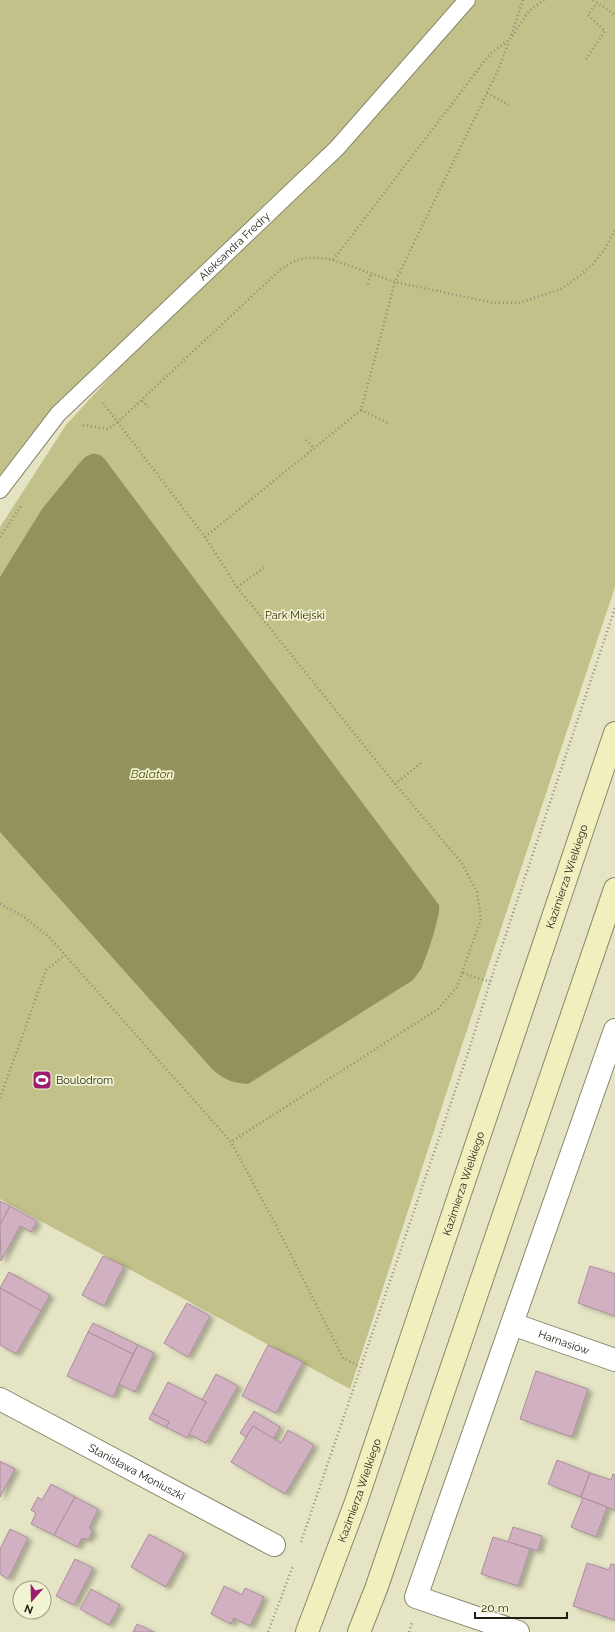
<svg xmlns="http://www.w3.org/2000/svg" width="615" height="1632" font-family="Raleway,sans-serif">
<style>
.green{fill:#c1c189}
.water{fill:#92925b}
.building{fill:#d1b1c1;stroke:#ab8d9c;filter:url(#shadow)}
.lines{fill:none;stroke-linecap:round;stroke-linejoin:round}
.service-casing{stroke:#88886b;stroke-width:18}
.minor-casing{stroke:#88886b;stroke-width:24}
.secondary-casing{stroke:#88886b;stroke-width:24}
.path{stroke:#8d8d76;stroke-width:2.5;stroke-dasharray:1 3;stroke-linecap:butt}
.service{stroke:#fff;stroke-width:16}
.minor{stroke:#fff;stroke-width:22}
.secondary{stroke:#f1efbe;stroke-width:22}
.labels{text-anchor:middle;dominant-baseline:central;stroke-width:3.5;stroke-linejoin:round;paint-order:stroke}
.street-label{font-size:11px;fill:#1e1e12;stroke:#f2f3d2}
.park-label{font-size:11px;fill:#323003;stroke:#f2f3d2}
.poi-label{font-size:11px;fill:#1e1e12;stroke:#f2f3d2;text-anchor:start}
.water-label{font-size:12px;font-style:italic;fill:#52500e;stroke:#f2f3d2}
</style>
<defs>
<filter id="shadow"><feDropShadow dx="4.5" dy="2.5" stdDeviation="2" flood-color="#0004"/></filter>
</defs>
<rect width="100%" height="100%" fill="#e5e5c5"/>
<polygon class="green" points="0,0 615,0 615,587 461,1048 350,1389 0,1199 0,527 66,425 208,271 58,414 0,497"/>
<path class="water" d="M92,454c10,-2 15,8 20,15l327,436c2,10 -12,51 -17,62 -2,4 -6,9 -9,13l-165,104c-15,-1 -23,-4 -35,-14l-213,-238v-255l42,-68 35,-43 8,-9z"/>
<g class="building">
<polygon points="0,1201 10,1206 0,1225"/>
<polygon points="10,1206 37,1221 31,1232 20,1226 1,1261 0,1225"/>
<polygon points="103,1256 124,1266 104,1306 82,1295"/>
<polygon points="590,1266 615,1274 615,1316 578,1303"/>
<polygon points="9,1272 50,1295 41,1311 0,1288"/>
<polygon points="0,1288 41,1311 16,1354 0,1345"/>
<polygon points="187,1303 210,1316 188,1357 164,1343"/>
<polygon points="93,1323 138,1345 133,1354 88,1332"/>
<polygon points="88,1332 133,1354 113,1397 67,1376"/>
<polygon points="138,1345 154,1353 135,1392 119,1384"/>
<polygon points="268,1345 303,1362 276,1413 242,1396"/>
<polygon points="536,1371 588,1389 572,1437 520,1419"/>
<polygon points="216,1374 238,1386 206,1443 189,1434 206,1402 202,1400"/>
<polygon points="168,1382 206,1402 187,1438 166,1427 169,1422 152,1413"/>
<polygon points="254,1411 280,1427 273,1439 253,1426 246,1437 240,1433"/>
<polygon points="152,1413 169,1422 166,1427 149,1419"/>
<polygon points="253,1426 281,1443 288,1430 314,1445 285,1494 231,1462"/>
<polygon points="557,1460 590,1473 581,1497 548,1484"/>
<polygon points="0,1461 15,1469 0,1497"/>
<polygon points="590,1473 611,1480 613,1474 615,1475 615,1510 581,1497"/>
<polygon points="51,1484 75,1497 54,1535 31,1524 36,1513 31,1510 38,1497 42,1500"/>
<polygon points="75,1497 98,1509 89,1528 93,1531 88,1540 82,1538 77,1547 54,1535"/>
<polygon points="583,1498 607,1507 596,1537 571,1527"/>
<polygon points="513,1527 542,1536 538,1551 508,1542"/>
<polygon points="10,1529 28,1538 8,1579 0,1574 0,1549"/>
<polygon points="149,1534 184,1553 166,1587 131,1567"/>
<polygon points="493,1537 530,1549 518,1586 481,1574"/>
<polygon points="75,1559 93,1568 74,1605 56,1596"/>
<polygon points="587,1563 609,1570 611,1564 615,1565 615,1620 573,1606"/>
<polygon points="224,1586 242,1595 245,1588 264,1597 250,1626 234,1618 231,1624 211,1614"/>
<polygon points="91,1589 120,1605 109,1625 80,1609"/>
<polygon points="137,1624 154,1632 133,1632"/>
</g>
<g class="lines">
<defs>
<g id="service">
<path id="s1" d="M0,490l58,-76 279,-266 130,-148"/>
</g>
<g id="minor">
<path id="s2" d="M512,1324l103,36"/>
<path id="s3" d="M0,1399l274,146"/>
<polyline points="518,1632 416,1597 615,1030"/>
</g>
<g id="secondary">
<path id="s4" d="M307,1632l49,-130 259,-769"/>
<polyline points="359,1632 376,1589 615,889"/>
</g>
</defs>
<use href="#service" class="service-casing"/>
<use href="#minor" class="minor-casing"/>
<use href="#secondary" class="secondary-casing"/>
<g class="path">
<polyline points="593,0 615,15"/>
<polyline points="512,36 529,11 544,0"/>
<polyline points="586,59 605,31 588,15 597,3"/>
<polyline points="487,93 509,105"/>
<polyline points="333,260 395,282 494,303 519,303 561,289 578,277 591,266 604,250 615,230"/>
<polyline points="368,284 371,274"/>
<polyline points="142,401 148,407"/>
<polyline points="103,403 205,537 237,587 395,784 461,862 477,892 481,919 457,987 438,1009 231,1142"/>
<polyline points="361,410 390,424"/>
<path d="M83,425l25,4 10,-7 163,-153c20,-13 29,-13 52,-9l157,-206 20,-15 13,-39"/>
<polyline points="306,440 314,448"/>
<polyline points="0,537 21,506"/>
<polyline points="205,537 361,410 395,282 499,68 509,41"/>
<polyline points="237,587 264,568"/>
<polyline points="395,784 421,763"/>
<polyline points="0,904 23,916 50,938 231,1142 278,1229 343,1358 360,1367"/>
<polyline points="463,973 490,982"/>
<polyline points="0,1098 46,970 65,955"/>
<polyline points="301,1542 468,1053 490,982 615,608"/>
<polyline points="268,1632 293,1566"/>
<polyline points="409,1632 412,1623"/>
</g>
<use href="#service" class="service"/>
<use href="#minor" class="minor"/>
<use href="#secondary" class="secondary"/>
</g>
<defs>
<symbol id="stadium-square" viewBox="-11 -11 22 22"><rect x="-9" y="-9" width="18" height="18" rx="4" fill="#9c1c70" stroke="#f2f3d2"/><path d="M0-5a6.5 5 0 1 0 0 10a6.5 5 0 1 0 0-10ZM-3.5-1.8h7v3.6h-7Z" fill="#fff"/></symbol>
</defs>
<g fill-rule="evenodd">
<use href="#stadium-square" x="31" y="1069" width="22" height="22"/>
</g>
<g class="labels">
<g class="street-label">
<text stroke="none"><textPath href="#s1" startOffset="339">Aleksandra Fredry</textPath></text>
<text stroke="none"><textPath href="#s4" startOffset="799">Kazimierza Wielkiego</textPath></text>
<text stroke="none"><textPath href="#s4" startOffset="475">Kazimierza Wielkiego</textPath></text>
<text stroke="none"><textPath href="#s2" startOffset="55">Harnasiów</textPath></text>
<text stroke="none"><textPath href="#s3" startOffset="155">Stanisława Moniuszki</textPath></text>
<text stroke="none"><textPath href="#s4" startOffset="151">Kazimierza Wielkiego</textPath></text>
</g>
<g class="park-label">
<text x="295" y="615">Park Miejski</text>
</g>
<g class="poi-label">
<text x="56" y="1080">Boulodrom</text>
</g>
<g class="water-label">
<text x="152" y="774">Balaton</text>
</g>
</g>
<g transform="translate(32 1600) rotate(200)"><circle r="19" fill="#f2f3d2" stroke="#9d9e85"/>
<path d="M0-3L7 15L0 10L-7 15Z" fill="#9c1c70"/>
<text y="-6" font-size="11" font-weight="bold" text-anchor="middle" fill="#1e1e12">N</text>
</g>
<path d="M475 1612v6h92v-6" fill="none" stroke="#1e1e12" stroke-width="2"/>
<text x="481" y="1612" font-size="12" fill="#1e1e12" stroke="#f2f3d2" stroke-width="3" paint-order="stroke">20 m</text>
</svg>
